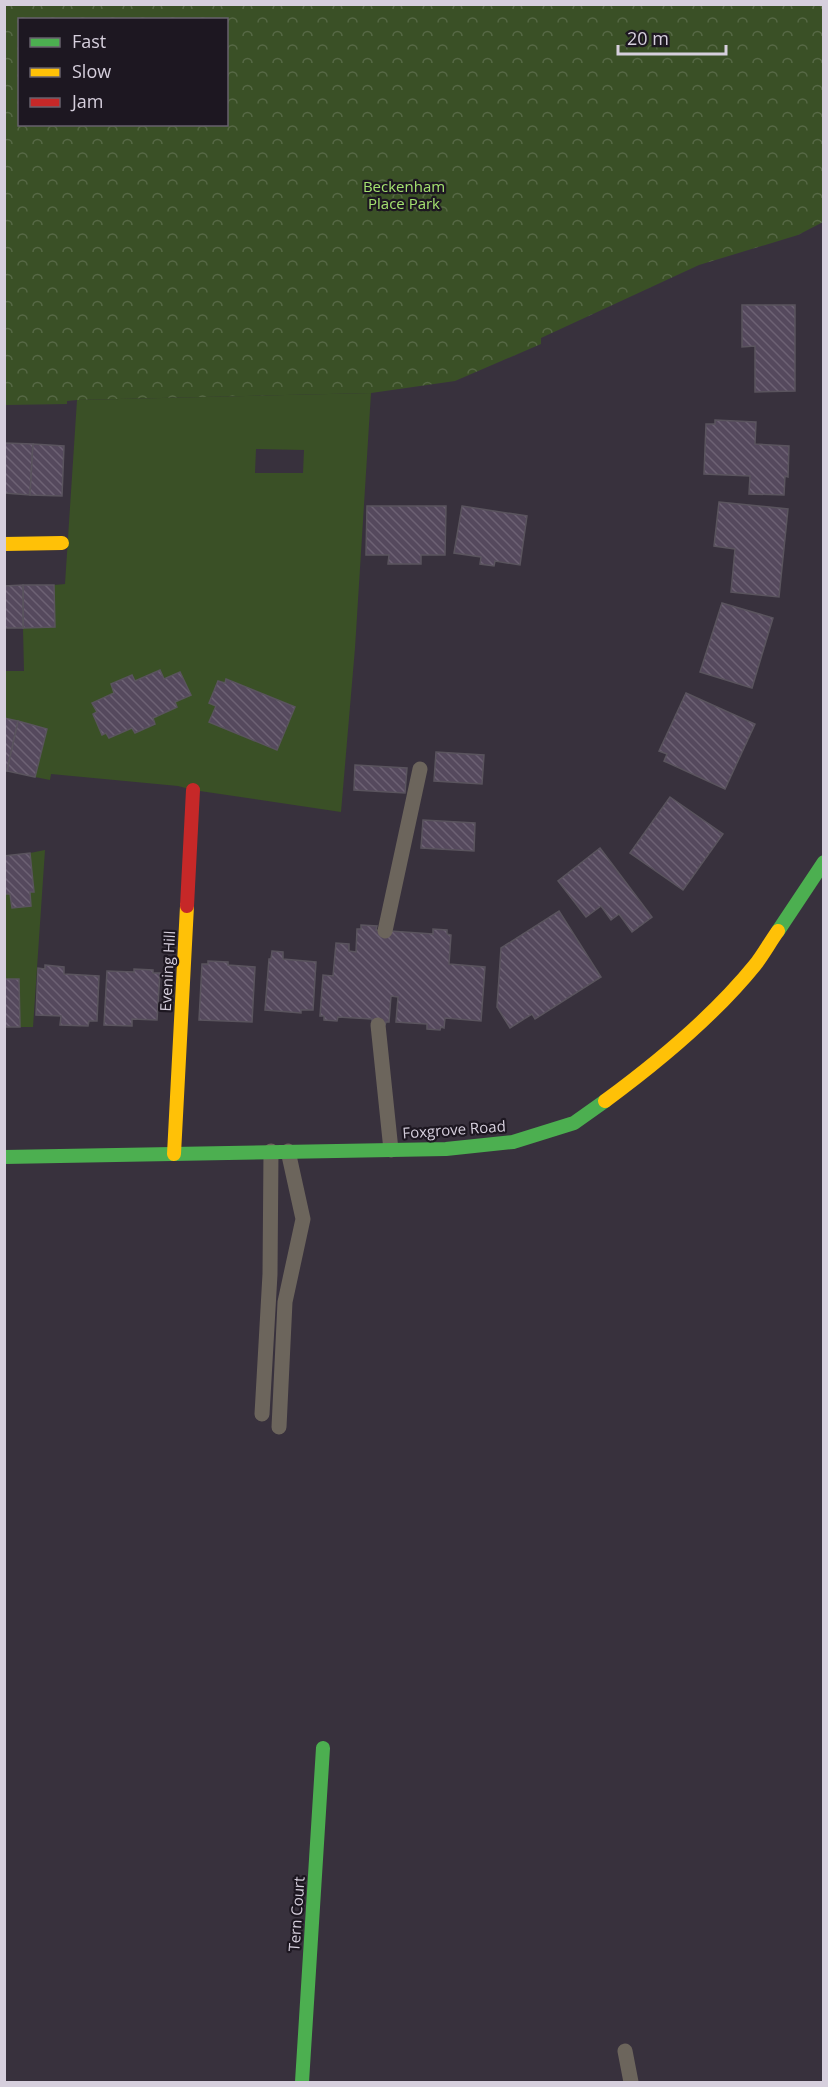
<svg xmlns="http://www.w3.org/2000/svg" width="828" height="2087" font-family="'Open Sans',sans-serif">
<style>
.forest{fill:url(#forest-crowns);fill-rule:evenodd}
.garden{fill:#3a5026;fill-rule:evenodd}
.building{fill:url(#building-back-hatch);stroke:#5a545e;stroke-width:1.5}
.lines{fill:none;stroke-linecap:round;stroke-linejoin:round}
.lane{stroke:#6c655c;stroke-width:15}
.fast{stroke:#4caf50;stroke-width:14}
.slow{stroke:#ffc107;stroke-width:14}
.jam{stroke:#c62828;stroke-width:14}
.labels{text-anchor:middle;dominant-baseline:central;stroke-width:4.5;stroke-linejoin:round;paint-order:stroke}
.park-label{font-size:15px;fill:#a4e270;stroke:#1d1721}
.street-label{font-size:15px;fill:#d6cfdd;stroke:#1d1721}
</style>
<defs>
<pattern id="forest-crowns" width="20" height="18" patternUnits="userSpaceOnUse" patternTransform="scale(1.5)"><rect width="20" height="18" fill="#3a5026"/><path d="M2 6a3 3 0 1 1 6 0M12 15a3 3 0 1 1 6 0" fill="none" stroke="#566845"/></pattern>
<pattern id="building-back-hatch" width="6" height="6" patternUnits="userSpaceOnUse" patternTransform="scale(1.5)"><rect width="6" height="6" fill="#55495d"/><path d="M-1 5l2 2M0 0l6 6M5-1l2 2" fill="none" stroke="#6d6274"/></pattern>
</defs>
<rect width="100%" height="100%" fill="#38313d"/>
<path class="forest" d="M4,5h819v217l-25,13 -99,30 -158,73v6l-86,37 -84,12 -294,7 -10,1v3l-62,1zM20,20h206v104h-206z"/>
<g class="garden">
<path d="M371,393l-16,255 -14,164 -148,-22 -15,-4 -127,-12 -1,6 -15,-3 12,-48 -42,-11v-47h19l-1,-43 32,-1 -1,-42 11,-1 12,-184zM256,449l48,1 -1,23h-48zM160,670l4,9 16,-7 10,23 -15,7 2,5 -24,11 2,7 -20,8 -3,-5 -23,10 -3,-5 -4,1 -9,-19 4,-3 -4,-9 21,-10 -3,-9 20,-9 4,6zM227,679l68,28 -19,43 -67,-28 7,-16 -7,-3 9,-22 7,2z"/>
<polygon points="45,850 33,1027 20,1027 19,979 5,979 5,894 10,894 12,908 31,906 30,892 34,891 30,853"/>
</g>
<g class="building">
<polygon points="742,305 795,305 795,391 755,392 755,346 742,347"/>
<polygon points="715,420 756,422 755,444 789,446 788,477 785,476 784,495 749,494 750,476 704,474 706,424 715,424"/>
<polygon points="4,443 33,444 30,495 4,493"/>
<polygon points="33,444 64,446 62,496 30,495"/>
<polygon points="719,502 788,509 779,597 731,592 735,549 714,546"/>
<polygon points="367,506 446,506 445,555 421,555 421,564 388,564 389,555 366,555"/>
<polygon points="462,506 527,516 520,565 495,561 494,566 480,564 481,557 454,553"/>
<polygon points="23,585 54,585 55,627 23,628"/>
<polygon points="23,585 23,628 4,628 4,586"/>
<polygon points="722,603 773,618 752,688 700,672"/>
<polygon points="160,670 164,679 180,672 191,695 175,702 177,707 153,718 155,724 135,733 132,728 109,738 106,733 102,735 93,714 97,712 92,703 114,693 111,684 132,675 135,681"/>
<polygon points="226,679 295,707 277,750 209,722 216,706 209,703 218,681 225,683"/>
<polygon points="686,693 755,724 725,789 664,761 667,754 659,751"/>
<polygon points="4,718 18,721 7,771 4,770"/>
<polygon points="18,721 47,729 35,777 7,771"/>
<polygon points="436,752 484,755 482,784 434,781"/>
<polygon points="355,765 407,768 405,793 354,790"/>
<polygon points="670,797 723,834 683,890 630,853"/>
<polygon points="423,820 475,823 474,851 421,848"/>
<polygon points="600,848 652,917 632,932 619,914 611,920 601,906 586,917 558,881"/>
<polygon points="30,853 34,892 30,892 31,906 12,908 10,894 4,894 4,856"/>
<polygon points="559,911 601,977 535,1019 532,1014 510,1028 497,1007 501,948"/>
<polygon points="361,925 377,926 376,930 433,934 433,929 447,930 447,934 451,935 449,964 485,967 481,1021 445,1018 444,1028 441,1027 440,1030 427,1029 427,1024 396,1022 398,997 391,996 389,1022 386,1022 385,1025 372,1025 372,1019 338,1017 337,1021 324,1020 324,1016 320,1016 323,975 333,976 336,943 349,944 349,951 356,952 357,929 361,929"/>
<polygon points="272,951 283,952 283,959 316,962 313,1010 301,1010 301,1013 265,1010 269,959 271,959"/>
<polygon points="208,961 228,962 228,965 255,967 252,1022 199,1020 202,964 208,964"/>
<polygon points="45,965 64,967 64,974 99,976 97,1021 89,1021 88,1026 60,1025 61,1016 36,1015 38,968 45,969"/>
<polygon points="134,969 153,970 153,973 160,973 157,1020 132,1019 132,1026 104,1025 107,971 134,972"/>
<polygon points="4,979 19,979 20,1027 4,1027"/>
</g>
<g class="lines">
<g class="lane">
<polyline points="385,931 420,769"/>
<polyline points="378,1025 391,1150"/>
<polyline points="262,1414 270,1274 271,1151"/>
<polyline points="279,1427 285,1302 303,1219 288,1151"/>
<polyline points="625,2051 631,2082"/>
</g>
<g class="fast">
<polyline points="778,931 824,862"/>
<polyline points="4,1157 446,1149 513,1142 574,1123 605,1101"/>
<polyline points="302,2082 323,1748"/>
</g>
<g class="slow">
<polyline points="4,544 62,543"/>
<path d="M605,1101c53,-39 108,-84 150,-136 8,-10 15,-23 23,-34"/>
<polyline points="174,1154 187,906"/>
</g>
<polyline class="jam" points="187,906 193,790"/>
</g>
<g class="labels">
<g class="park-label">
<text x="404" y="186">Beckenham<tspan x="404" dy="17">Place Park</tspan></text>
</g>
<g class="street-label">
<text transform="translate(167 971) rotate(-87)">Evening Hill</text>
<text transform="translate(454 1129) rotate(-4)">Foxgrove Road</text>
<text transform="translate(296 1914) rotate(-86)">Tern Court</text>
</g>
</g>
<rect width="828" height="2087" fill="none" stroke="#d6cfdd" stroke-width="12"/>
<rect x="18" y="18" width="210" height="108" fill="#1d1721" stroke="#67616c" stroke-width="1.5"/>
<rect x="30" y="38" width="30" height="9" fill="#4caf50" stroke="#67616c" stroke-width="1.5"/>
<text x="72" y="48" font-size="18" fill="#d6cfdd">Fast</text>
<rect x="30" y="68" width="30" height="9" fill="#ffc107" stroke="#67616c" stroke-width="1.5"/>
<text x="72" y="78" font-size="18" fill="#d6cfdd">Slow</text>
<rect x="30" y="98" width="30" height="9" fill="#c62828" stroke="#67616c" stroke-width="1.5"/>
<text x="72" y="108" font-size="18" fill="#d6cfdd">Jam</text>
<path d="M618 45v9h108v-9" fill="none" stroke="#d6cfdd" stroke-width="3"/>
<text x="627" y="45" font-size="18" fill="#d6cfdd" stroke="#1d1721" stroke-width="4.5" paint-order="stroke">20 m</text>
</svg>
